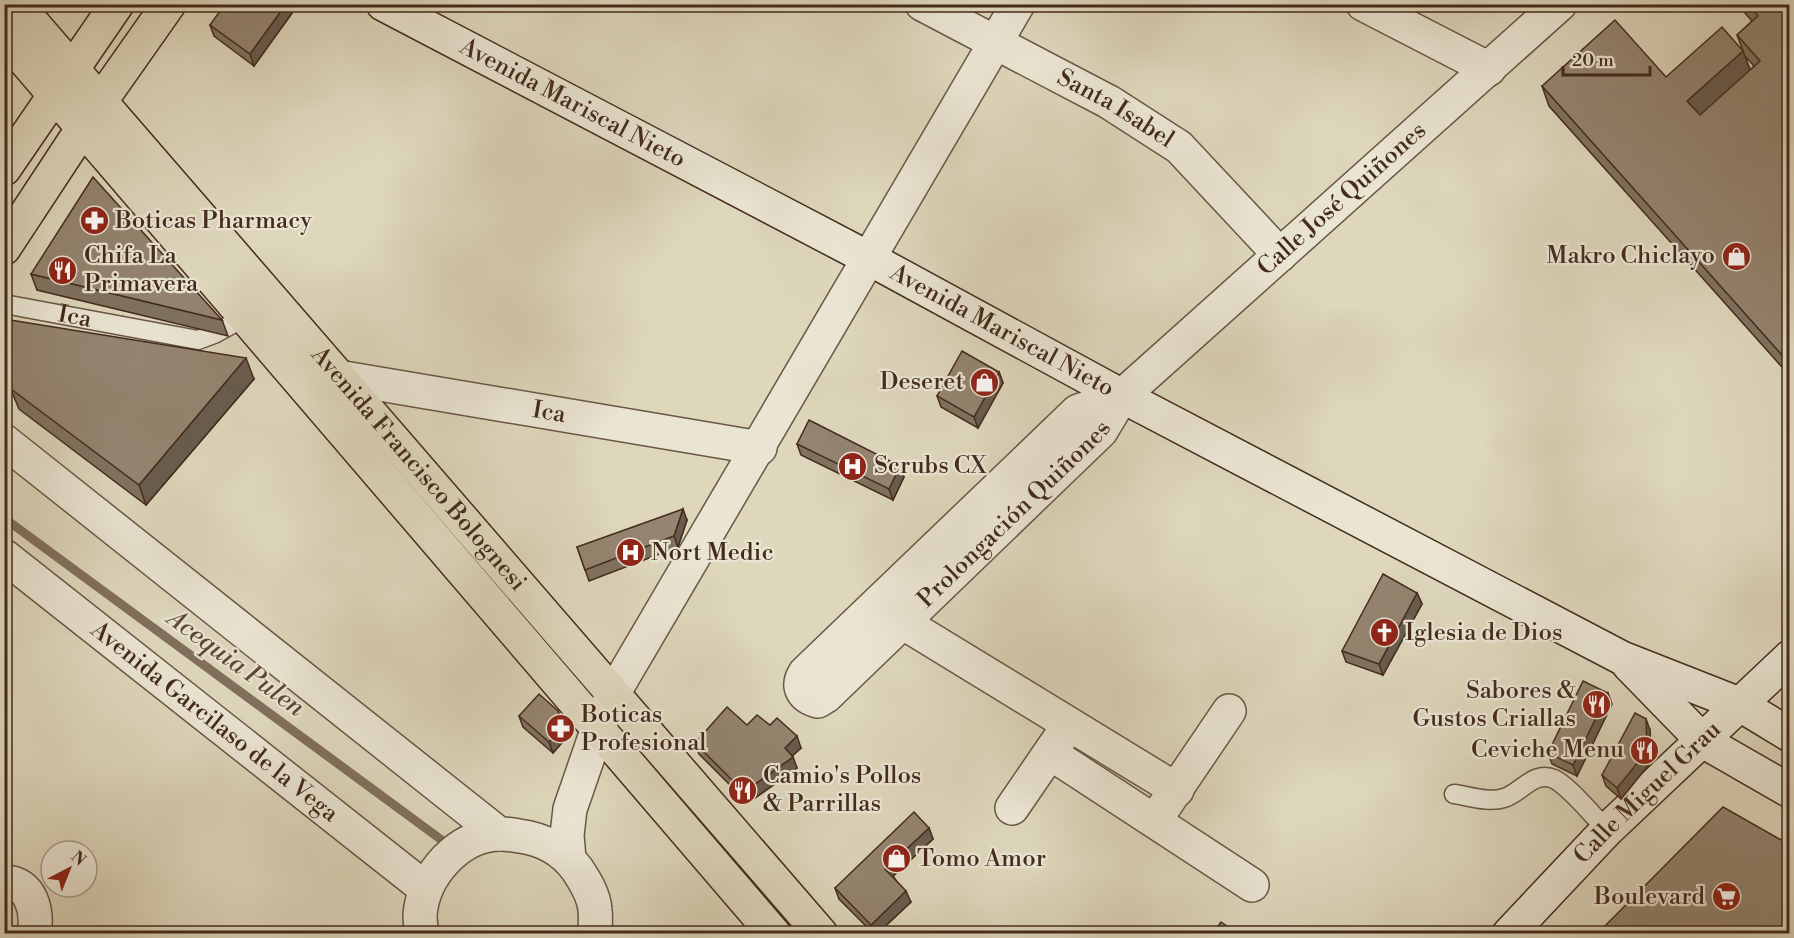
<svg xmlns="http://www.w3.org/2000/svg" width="1794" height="938" font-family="'Libre Bodoni',serif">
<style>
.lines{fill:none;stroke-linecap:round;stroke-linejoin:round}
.stream{stroke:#816f5c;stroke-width:9}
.lane-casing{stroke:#6a5645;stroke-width:21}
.street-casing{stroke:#6a5645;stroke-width:36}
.secondary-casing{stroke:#442b1d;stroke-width:36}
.primary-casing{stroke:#442b1d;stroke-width:36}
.lane{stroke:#eae5d3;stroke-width:18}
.street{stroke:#eae5d3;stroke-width:33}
.secondary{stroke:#eae5d3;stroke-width:33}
.primary{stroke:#ded7bc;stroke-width:33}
.wall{fill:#7f7260;stroke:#442b1d;stroke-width:1.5;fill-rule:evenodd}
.shaded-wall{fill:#685c4e;stroke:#442b1d;stroke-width:1.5}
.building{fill:#948470;stroke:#442b1d;stroke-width:1.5}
.labels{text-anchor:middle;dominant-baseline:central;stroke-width:4.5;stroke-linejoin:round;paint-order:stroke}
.street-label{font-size:24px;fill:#442b1d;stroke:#eae5d3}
.poi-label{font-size:24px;fill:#442b1d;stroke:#eae5d3;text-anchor:start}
.water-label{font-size:26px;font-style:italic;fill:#5e4837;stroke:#eae5d3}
</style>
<rect width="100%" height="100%" fill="#ded7bc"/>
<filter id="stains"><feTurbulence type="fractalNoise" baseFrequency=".00333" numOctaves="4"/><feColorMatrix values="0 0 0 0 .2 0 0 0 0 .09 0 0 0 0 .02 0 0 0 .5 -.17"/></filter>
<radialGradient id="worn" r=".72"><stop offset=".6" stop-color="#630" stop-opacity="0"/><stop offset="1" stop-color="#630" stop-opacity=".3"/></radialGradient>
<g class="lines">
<polyline class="stream" points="4,518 443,841"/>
<defs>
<g id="lane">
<path id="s1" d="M4,304l194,36 16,-6 31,-17"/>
<path d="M1454,794c15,2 35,9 50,4 17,-5 30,-28 50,-19 15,7 40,38 53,51"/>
</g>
<g id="street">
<path id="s2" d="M922,4l187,98 70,45 101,108"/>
<polyline points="1363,4 1489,69"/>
<path id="s3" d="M338,377l422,71"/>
<path id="s4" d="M1122,396l-44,15 -273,262c-9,14 -2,24 13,28l8,-5 275,-265 21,-35 438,-392"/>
<polyline points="4,441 499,834"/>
<path id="s5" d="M4,556l422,333"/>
<polyline points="902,622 1177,790"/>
<polyline points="1050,753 1252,885"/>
<polyline points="1164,807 1229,711"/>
<polyline points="1012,808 1062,735"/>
<polyline points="569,859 567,835 570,809 598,728 613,694 1018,4"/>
<path d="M4,882c28,0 34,30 30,52"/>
<path d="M422,934c-1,-6 -2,-13 -2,-19 3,-40 39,-81 81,-81 6,0 12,1 18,2 24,3 43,13 58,33 8,12 17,26 18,41 1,8 0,16 0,24"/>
</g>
<g id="secondary">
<path id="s6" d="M383,4l487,255 252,137 500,262 117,46 51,31"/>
<polyline points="1629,665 1703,741 1790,791"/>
<path id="s7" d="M1509,934l98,-104 183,-173"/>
</g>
<g id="primary">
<path id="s8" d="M16,4l805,930"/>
<polyline points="4,36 774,934"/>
<polyline points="4,169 117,4"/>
<polyline points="4,248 100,102 169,4"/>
</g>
</defs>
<use href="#lane" class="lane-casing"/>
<use href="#street" class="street-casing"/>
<use href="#secondary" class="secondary-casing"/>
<use href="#primary" class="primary-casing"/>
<use href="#lane" class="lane"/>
<use href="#street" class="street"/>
<use href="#secondary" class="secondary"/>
<use href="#primary" class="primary"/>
</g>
<g class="wall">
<path d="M1737,4h53v372l-241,-270 -7,-20 124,-9 77,-26 -6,-16 15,-14zM1745,56l9,10 -4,4z"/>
<polygon points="292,13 254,66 214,36 210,25"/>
<polygon points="31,274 222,320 228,336 37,290"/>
<polygon points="999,372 1003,383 978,428 941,407 937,396"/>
<polygon points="4,373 254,379 146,505 19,409"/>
<polygon points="797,444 904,477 893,500 801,455"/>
<polygon points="687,520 678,547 589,581 577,547"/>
<polygon points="1417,593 1422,604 1383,675 1346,662 1342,651"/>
<polygon points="1612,704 1577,776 1552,764 1548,753"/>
<polygon points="558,711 562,722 566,738 553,753 523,727 519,716"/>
<polygon points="747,725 770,725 801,748 792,756 797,768 748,803 699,754 695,743"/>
<polygon points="1650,730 1651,762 1621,799 1606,786 1602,775"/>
<polygon points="929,828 933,839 893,876 911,902 878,933 873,933 839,899 835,888"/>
</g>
<g class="shaded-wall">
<polygon points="286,4 289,4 292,13 254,66 250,54"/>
<polygon points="1743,51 1751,72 1695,122 1687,101"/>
<polygon points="246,358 254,379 146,505 139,485"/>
<polygon points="999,372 1003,383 978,428 974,417"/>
<polygon points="900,466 904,477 893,500 889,489"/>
<polygon points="683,509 687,520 678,547 674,536"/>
<polygon points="1417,593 1422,604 1383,675 1379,664"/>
<polygon points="1608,693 1612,704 1577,776 1573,765"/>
<polygon points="558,711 562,722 566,738 553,753 549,742"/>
<polygon points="1646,719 1650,730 1651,762 1621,799 1617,788"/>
<polygon points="797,736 801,748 789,759 785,748"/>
<polygon points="793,757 797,768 748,803 744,792"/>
<polygon points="929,828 933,839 889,880 885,869"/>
<polygon points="906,891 911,902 878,933 874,933 871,925"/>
</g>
<g class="building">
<polygon points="225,4 286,4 250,54 210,25"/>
<polygon points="1748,4 1790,4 1790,364 1542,86 1615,20 1666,77 1722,27 1743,51 1687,101 1700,115 1760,61 1737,35 1758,16"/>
<polygon points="93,177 222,320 31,274"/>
<polygon points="4,319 246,358 139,485 11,389 4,372"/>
<polygon points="962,351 999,372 974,417 937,396"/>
<polygon points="809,420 900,466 889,489 797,444"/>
<polygon points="683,509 674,536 585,570 577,547"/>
<polygon points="1383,574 1417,593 1379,664 1342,651"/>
<polygon points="1583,681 1608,693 1573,765 1548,753"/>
<polygon points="539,694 558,711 562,727 549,742 519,716"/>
<polygon points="727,707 747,725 757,715 770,725 777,718 797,736 785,748 793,757 744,792 695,743"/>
<polygon points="1635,713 1646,719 1647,751 1617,788 1602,775"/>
<polygon points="1723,807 1790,845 1790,933 1598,933"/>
<polygon points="914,812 929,828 885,869 906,891 871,925 835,888"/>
<polygon points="1221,922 1237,933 1213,933"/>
</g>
<defs>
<symbol id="pharmacy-disc" viewBox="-11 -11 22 22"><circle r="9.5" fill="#8f2418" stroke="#eae5d3"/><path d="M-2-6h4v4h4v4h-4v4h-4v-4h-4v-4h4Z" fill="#fff"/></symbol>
<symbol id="shop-disc" viewBox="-11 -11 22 22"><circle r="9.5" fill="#8f2418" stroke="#eae5d3"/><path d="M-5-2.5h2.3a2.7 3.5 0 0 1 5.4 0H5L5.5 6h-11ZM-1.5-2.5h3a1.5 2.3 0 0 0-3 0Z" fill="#fff"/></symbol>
<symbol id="restaurant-disc" viewBox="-11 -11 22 22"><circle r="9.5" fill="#8f2418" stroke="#eae5d3"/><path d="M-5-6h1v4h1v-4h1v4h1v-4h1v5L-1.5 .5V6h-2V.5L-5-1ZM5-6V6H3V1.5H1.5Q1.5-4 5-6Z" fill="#fff"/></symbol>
<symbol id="hospital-disc" viewBox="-11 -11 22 22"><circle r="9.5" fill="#8f2418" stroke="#eae5d3"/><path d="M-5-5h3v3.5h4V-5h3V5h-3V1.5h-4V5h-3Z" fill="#fff"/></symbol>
<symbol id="church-disc" viewBox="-11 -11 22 22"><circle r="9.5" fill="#8f2418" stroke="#eae5d3"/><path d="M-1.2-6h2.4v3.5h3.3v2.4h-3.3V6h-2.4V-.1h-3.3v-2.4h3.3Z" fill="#fff"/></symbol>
<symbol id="supermarket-disc" viewBox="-11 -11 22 22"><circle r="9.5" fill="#8f2418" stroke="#eae5d3"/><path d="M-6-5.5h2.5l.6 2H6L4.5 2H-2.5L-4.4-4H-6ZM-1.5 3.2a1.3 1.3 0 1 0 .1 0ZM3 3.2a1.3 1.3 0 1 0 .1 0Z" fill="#fff"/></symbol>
</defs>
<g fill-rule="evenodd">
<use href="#pharmacy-disc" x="78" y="204" width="33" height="33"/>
<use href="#shop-disc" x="1720" y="240" width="33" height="33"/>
<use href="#restaurant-disc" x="46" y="254" width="33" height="33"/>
<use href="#shop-disc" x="968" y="366" width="33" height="33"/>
<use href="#hospital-disc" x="836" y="450" width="33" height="33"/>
<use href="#hospital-disc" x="614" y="536" width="33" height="33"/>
<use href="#church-disc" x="1368" y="616" width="33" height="33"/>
<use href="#restaurant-disc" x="1580" y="688" width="33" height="33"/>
<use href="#pharmacy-disc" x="544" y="712" width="33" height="33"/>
<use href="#restaurant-disc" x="1628" y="734" width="33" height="33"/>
<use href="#restaurant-disc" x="726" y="774" width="33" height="33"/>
<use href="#shop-disc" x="880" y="842" width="33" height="33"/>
<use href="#supermarket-disc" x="1710" y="880" width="33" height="33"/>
</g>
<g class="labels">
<g class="street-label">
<text stroke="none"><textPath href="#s6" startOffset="214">Avenida Mariscal Nieto</textPath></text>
<text stroke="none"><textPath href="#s2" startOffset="220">Santa Isabel</textPath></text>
<text stroke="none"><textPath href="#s4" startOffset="1190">Calle José Quiñones</textPath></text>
<text stroke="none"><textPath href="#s1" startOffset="72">Ica</textPath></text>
<text stroke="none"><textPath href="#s6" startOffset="700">Avenida Mariscal Nieto</textPath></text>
<text stroke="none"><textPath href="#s3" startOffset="214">Ica</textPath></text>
<text stroke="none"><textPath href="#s8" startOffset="615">Avenida Francisco Bolognesi</textPath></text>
<text stroke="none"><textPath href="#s4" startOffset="734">Prolongación Quiñones</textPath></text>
<text stroke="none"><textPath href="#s5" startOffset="268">Avenida Garcilaso de la Vega</textPath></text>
<text stroke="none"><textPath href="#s7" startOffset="198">Calle Miguel Grau</textPath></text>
</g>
<g class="poi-label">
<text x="115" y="221">Boticas Pharmacy</text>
<text x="84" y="256">Chifa La<tspan x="84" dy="28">Primavera</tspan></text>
<text x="1715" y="256" text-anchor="end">Makro Chiclayo</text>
<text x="964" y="382" text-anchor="end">Deseret</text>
<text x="874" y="466">Scrubs CX</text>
<text x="651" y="553">Nort Medic</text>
<text x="1405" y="633">Iglesia de Dios</text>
<text x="1576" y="691" text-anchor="end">Sabores &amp;<tspan x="1576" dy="28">Gustos Criallas</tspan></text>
<text x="581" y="715">Boticas<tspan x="581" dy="28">Profesional</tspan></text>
<text x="1624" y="750" text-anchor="end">Ceviche Menu</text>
<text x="763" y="776">Camio's Pollos<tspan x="763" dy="28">&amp; Parrillas</tspan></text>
<text x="917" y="859">Tomo Amor</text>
<text x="1705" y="897" text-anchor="end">Boulevard</text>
</g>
<g class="water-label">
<text transform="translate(236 663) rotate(36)">Acequia Pulen</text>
</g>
</g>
<rect width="1794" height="938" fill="none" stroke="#ded7bc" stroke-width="24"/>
<rect x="6" y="6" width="1782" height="926" fill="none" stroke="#442b1d" stroke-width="3"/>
<rect x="12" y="12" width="1770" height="914" fill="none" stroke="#442b1d" stroke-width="1.5"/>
<g transform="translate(69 869) rotate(42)"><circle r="28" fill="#eae5d3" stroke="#a89b8a" stroke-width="1.5"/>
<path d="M0-4.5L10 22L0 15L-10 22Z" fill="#8f2418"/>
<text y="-9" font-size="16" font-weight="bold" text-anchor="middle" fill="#442b1d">N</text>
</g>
<path d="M1563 66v9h87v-9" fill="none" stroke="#442b1d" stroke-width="3"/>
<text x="1572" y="66" font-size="18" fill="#442b1d" stroke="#eae5d3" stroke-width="4.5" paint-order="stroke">20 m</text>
<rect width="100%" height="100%" filter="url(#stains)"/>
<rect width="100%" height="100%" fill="url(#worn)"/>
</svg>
